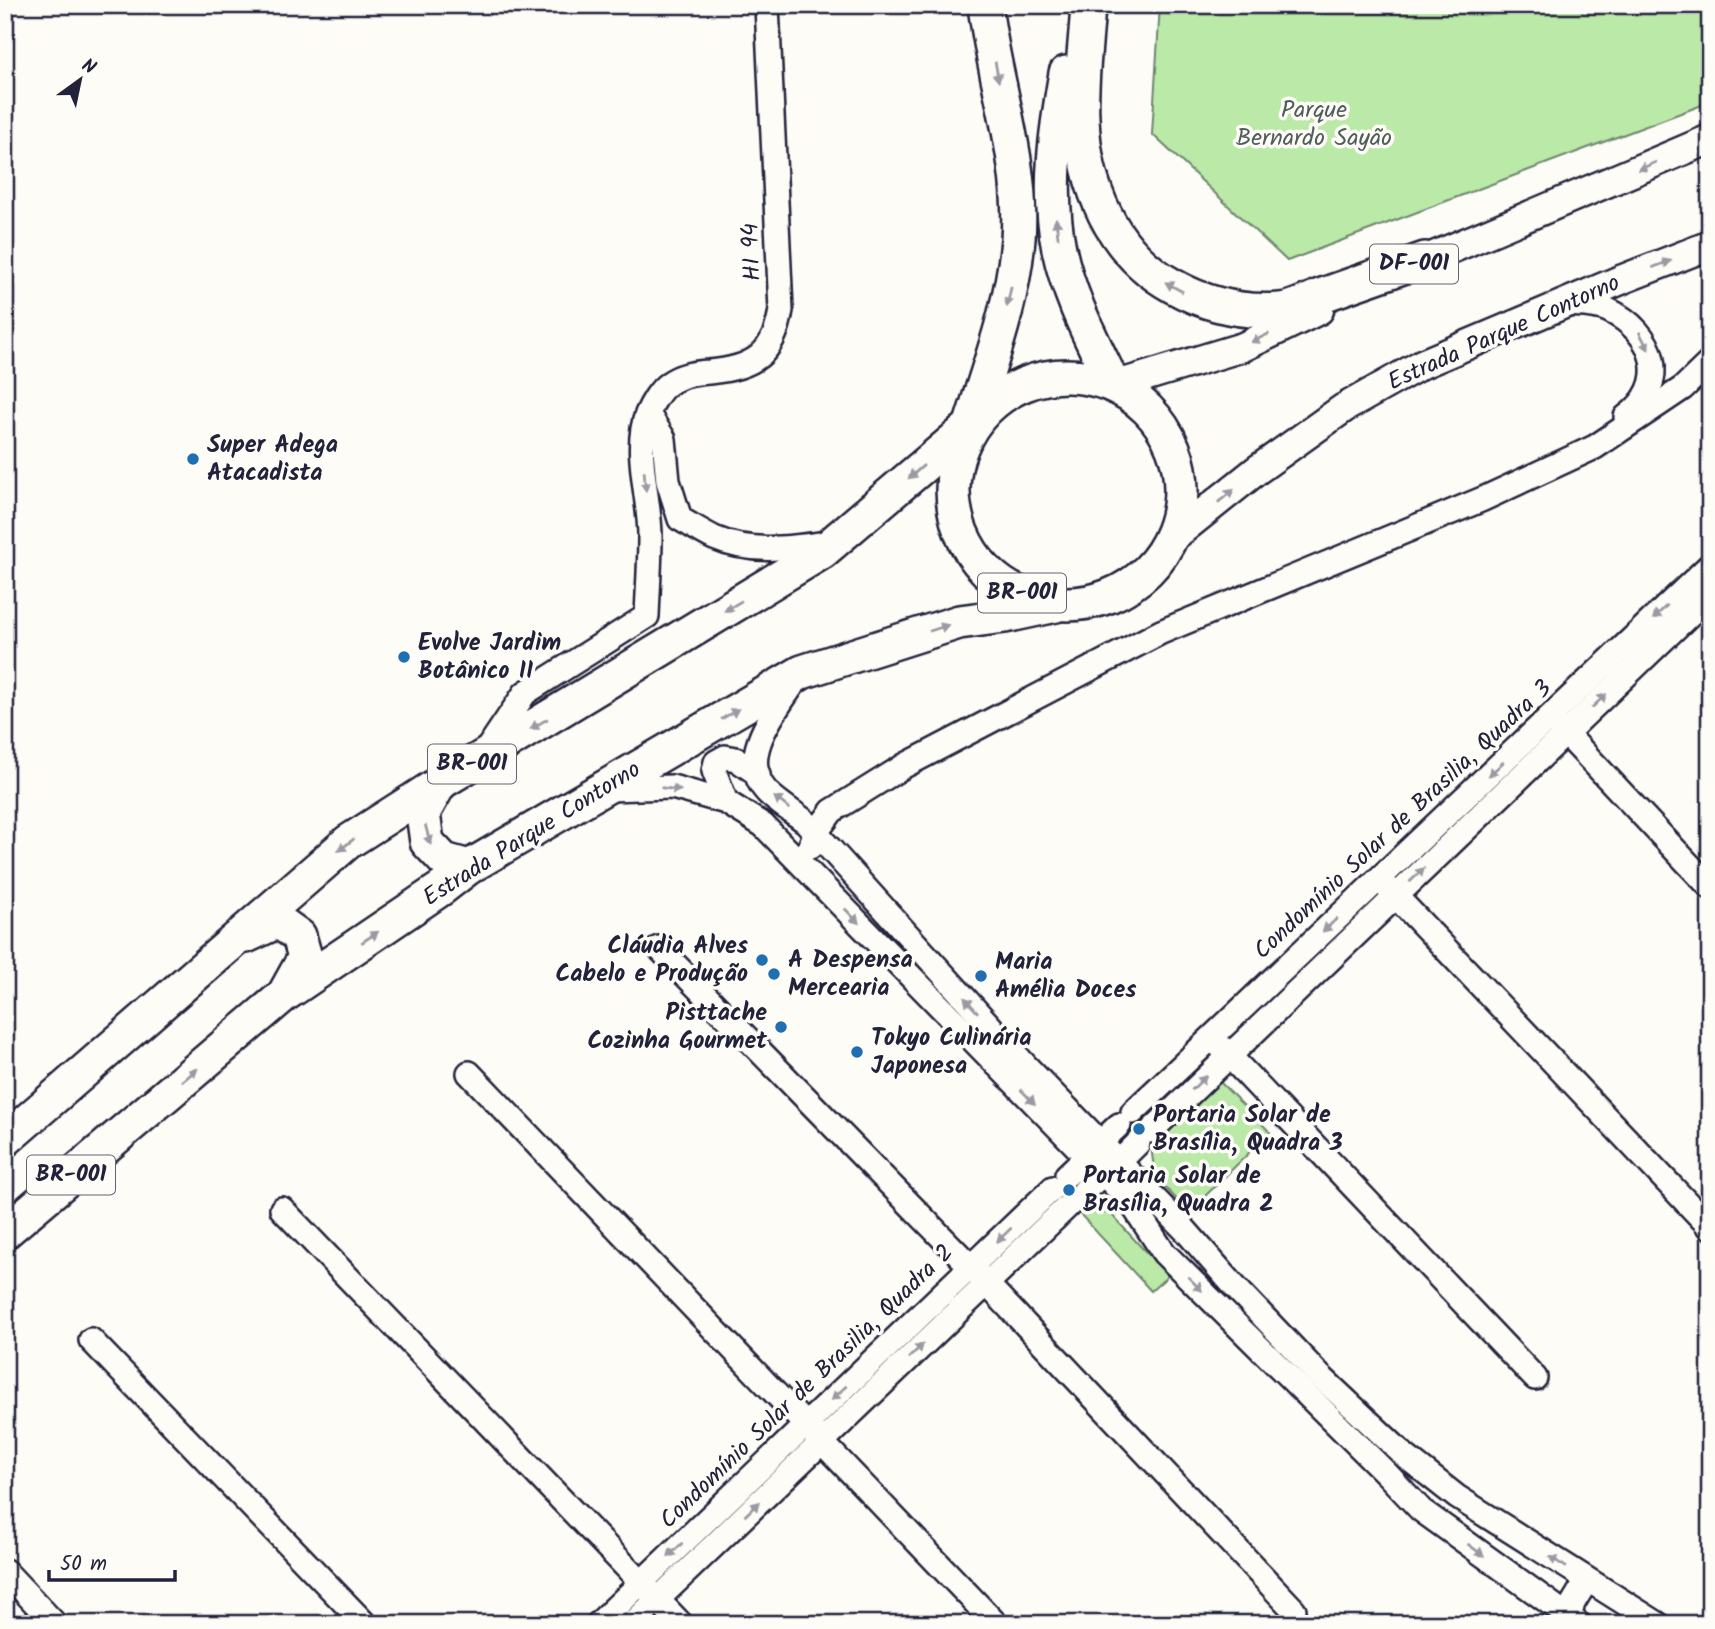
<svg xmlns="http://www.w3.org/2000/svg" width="1715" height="1629" font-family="Kalam,sans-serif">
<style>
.green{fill:#bbe9a7;stroke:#6e8671;stroke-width:2}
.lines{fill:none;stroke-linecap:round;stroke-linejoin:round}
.minor-casing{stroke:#22223b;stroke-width:28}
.major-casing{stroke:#22223b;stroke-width:33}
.highway-casing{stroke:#22223b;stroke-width:38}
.minor{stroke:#fdfcf7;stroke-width:23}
.major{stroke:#fdfcf7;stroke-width:28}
.highway{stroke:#fdfcf7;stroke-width:33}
.oneway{fill:#9a9aa2}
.poi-dot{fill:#1f6fb2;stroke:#fdfcf7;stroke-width:2.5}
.labels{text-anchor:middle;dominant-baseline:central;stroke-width:7;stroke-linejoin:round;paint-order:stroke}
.shield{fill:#fdfcf7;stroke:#646373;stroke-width:2}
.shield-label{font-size:23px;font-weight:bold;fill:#22223b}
.park-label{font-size:24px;fill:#505e5b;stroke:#fdfcf7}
.street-label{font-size:24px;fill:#22223b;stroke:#fdfcf7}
.poi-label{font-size:24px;font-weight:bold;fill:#22223b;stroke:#fdfcf7;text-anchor:start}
</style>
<rect width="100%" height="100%" fill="#fdfcf7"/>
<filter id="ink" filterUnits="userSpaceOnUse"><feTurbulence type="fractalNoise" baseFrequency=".0143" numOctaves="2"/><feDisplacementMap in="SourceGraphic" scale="14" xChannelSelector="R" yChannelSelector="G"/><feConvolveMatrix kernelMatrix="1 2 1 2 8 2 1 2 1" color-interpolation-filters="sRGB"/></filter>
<g filter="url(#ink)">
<g class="green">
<polygon points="1160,5 1710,5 1710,102 1287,261 1152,134"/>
<polygon points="1218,1080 1270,1132 1189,1212 1155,1177 1151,1146"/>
<polygon points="1079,1213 1110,1213 1168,1276 1151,1291"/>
</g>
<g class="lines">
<defs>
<g id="minor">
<path d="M1565,304c14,1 30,0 43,6 47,22 64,73 18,107"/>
<path d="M648,414l16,25 4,42 12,38c11,6 22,13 34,19 36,16 76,10 113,5"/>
<path d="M796,680c-19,29 -61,78 -29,112 11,11 26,20 39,30l220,244 160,165 49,56 84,88 86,81 52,41 201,127"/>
<polyline points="1556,723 1710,887"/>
<path d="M486,751l39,-58 122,-77c1,-26 3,-53 3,-80 0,-37 -17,-87 -3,-122 4,-9 13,-25 21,-30 12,-9 26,-11 41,-12 44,-4 65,-17 72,-62l-14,-305"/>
<polyline points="607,789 672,787 726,802 763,825 1130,1201 1164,1253 1387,1474 1421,1510 1579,1624"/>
<polyline points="726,802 714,771 716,762 725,757 736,759 758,774"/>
<polyline points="810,847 815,834 832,811 904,766 1161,632 1483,499 1595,447 1683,388 1710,362"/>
<polyline points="1387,887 1710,1227"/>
<polyline points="659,948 971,1267 1294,1610"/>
<polyline points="1219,1045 1535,1378"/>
<polyline points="469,1073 996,1624"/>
<polyline points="1133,1112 1710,565"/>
<polyline points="1151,1131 1710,595"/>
<polyline points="1101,1142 1119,1125"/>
<polyline points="1120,1161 1138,1143"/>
<polyline points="1067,1175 1086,1157"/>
<polyline points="1084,1191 1103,1174"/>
<polyline points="282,1209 681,1624"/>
<polyline points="91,1340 365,1624"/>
<polyline points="5,1571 55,1624"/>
<polyline points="1569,1618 1573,1603 1587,1580"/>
<polyline points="598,1624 1053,1188"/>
<polyline points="632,1624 1070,1204"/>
</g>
<g id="major">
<polyline points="1406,268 1710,139"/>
<polyline points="1117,385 1243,347 1319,310"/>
<polyline points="1172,538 1257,470 1344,408 1422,364 1623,279 1710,245"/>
</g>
<g id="highway">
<path d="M1088,5c-2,37 -8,75 -6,112 2,68 29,135 91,169 32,18 69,27 107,24 13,-1 28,-9 40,-14 35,-12 70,-25 105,-37"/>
<path d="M1066,73c-10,58 -19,117 -7,176 10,48 33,91 54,135"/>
<circle cx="1067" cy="490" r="114"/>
<path d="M972,421c19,-60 41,-119 46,-182 6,-79 -24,-157 -33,-234"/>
<polyline points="440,783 423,813 427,842 444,860 469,867"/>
<polyline points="246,936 278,921 299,936 305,957 285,993"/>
<polyline points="5,1140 348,842 440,783 822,552 968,428"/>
<polyline points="5,1232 284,995 442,888 469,867 802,672 959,622 1005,616 1056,605"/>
</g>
</defs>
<use href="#minor" class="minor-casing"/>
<use href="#major" class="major-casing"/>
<use href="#highway" class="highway-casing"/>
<use href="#minor" class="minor"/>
<use href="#major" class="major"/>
<use href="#highway" class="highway"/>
</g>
<defs><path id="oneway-solid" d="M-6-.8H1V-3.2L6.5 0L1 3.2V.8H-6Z" transform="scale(1.75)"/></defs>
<g class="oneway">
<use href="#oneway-solid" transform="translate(997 72) rotate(80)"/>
<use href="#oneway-solid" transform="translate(1647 166) rotate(157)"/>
<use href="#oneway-solid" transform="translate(1057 228) rotate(-96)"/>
<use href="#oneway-solid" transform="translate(1662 264) rotate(-21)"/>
<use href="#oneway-solid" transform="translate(1174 287) rotate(-151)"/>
<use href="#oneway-solid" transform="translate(1009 297) rotate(102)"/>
<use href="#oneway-solid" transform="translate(1260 338) rotate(154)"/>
<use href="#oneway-solid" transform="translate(1644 341) rotate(62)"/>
<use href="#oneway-solid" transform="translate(916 472) rotate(139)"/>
<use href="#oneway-solid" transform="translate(645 481) rotate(85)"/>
<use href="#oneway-solid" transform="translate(1226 496) rotate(-39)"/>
<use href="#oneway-solid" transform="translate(733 606) rotate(149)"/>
<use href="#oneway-solid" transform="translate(1660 612) rotate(136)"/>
<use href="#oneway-solid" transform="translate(939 628) rotate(-18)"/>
<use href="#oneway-solid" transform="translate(1599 701) rotate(-44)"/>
<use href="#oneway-solid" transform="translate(730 714) rotate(-31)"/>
<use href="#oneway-solid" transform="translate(539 724) rotate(149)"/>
<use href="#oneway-solid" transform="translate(1496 769) rotate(137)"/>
<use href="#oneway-solid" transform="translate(671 789) rotate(8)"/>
<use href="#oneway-solid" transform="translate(782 803) rotate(-142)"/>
<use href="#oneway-solid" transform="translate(428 835) rotate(75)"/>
<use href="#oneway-solid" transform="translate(346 845) rotate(142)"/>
<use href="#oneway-solid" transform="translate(1417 875) rotate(-44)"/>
<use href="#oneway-solid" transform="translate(852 916) rotate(46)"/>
<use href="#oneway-solid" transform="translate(1330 925) rotate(137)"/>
<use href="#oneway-solid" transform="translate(370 937) rotate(-34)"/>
<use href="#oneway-solid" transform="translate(971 1005) rotate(-132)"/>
<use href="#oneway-solid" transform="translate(190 1075) rotate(-40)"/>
<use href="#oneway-solid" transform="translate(1199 1083) rotate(-44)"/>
<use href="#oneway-solid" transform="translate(1028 1097) rotate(46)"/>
<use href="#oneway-solid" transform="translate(1004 1235) rotate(136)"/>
<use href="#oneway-solid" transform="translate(1195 1284) rotate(45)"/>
<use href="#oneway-solid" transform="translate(916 1351) rotate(-44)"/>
<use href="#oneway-solid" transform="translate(839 1393) rotate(136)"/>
<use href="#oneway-solid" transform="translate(752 1509) rotate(-44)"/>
<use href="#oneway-solid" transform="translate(675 1550) rotate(136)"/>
<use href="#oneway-solid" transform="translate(1476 1550) rotate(36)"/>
<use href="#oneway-solid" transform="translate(1558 1562) rotate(-148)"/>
</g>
</g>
<g class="poi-dot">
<circle cx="193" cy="459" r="7"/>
<circle cx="404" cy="657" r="7"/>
<circle cx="762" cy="960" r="7"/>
<circle cx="774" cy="974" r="7"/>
<circle cx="981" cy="976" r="7"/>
<circle cx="781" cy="1027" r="7"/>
<circle cx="857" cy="1052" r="7"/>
<circle cx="1139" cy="1129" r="7"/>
<circle cx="1069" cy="1190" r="7"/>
</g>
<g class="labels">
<g class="shield">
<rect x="1370" y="244.5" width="88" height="39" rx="5"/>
<rect x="978" y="573.5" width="88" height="39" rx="5"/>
<rect x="428" y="744.5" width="88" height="39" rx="5"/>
<rect x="27" y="1155.5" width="88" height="39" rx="5"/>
</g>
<g class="shield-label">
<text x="1414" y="264">DF-001</text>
<text x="1022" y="593">BR-001</text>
<text x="472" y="764">BR-001</text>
<text x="71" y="1175">BR-001</text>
</g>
<g class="park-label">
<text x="1314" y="110">Parque<tspan x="1314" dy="28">Bernardo Sayão</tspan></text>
</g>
<g class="street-label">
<text transform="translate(752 252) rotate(-93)">HI 94</text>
<text transform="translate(1504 333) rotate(-24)">Estrada Parque Contorno</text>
<text transform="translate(1403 820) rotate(-43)">Condomínio Solar de Brasilia, Quadra 3</text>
<text transform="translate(532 834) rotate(-32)">Estrada Parque Contorno</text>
<text transform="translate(807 1387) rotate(-44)">Condomínio Solar de Brasilia, Quadra 2</text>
</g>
<g class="poi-label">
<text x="207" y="445">Super Adega<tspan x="207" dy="28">Atacadista</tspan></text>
<text x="418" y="643">Evolve Jardim<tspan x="418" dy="28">Botânico II</tspan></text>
<text x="748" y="946" text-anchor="end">Cláudia Alves<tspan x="748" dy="28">Cabelo e Produção</tspan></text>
<text x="788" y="960">A Despensa<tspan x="788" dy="28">Mercearia</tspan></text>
<text x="995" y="962">Maria<tspan x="995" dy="28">Amélia Doces</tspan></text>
<text x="767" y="1013" text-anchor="end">Pisttache<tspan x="767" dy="28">Cozinha Gourmet</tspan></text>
<text x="871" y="1038">Tokyo Culinária<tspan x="871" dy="28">Japonesa</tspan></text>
<text x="1153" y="1115">Portaria Solar de<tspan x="1153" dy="28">Brasília, Quadra 3</tspan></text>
<text x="1083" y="1176">Portaria Solar de<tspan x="1083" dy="28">Brasília, Quadra 2</tspan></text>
</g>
</g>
<rect width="1715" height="1629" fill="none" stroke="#fdfcf7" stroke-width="28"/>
<rect x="14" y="14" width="1687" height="1601" fill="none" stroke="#22223b" stroke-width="2.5" filter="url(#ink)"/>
<g transform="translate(80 80) rotate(33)" stroke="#fdfcf7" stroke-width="5" paint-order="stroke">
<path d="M0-5L12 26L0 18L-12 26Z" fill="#22223b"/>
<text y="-10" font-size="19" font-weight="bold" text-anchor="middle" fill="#22223b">N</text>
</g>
<path d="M49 1570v10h126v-10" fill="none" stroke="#22223b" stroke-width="3.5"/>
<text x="60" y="1570" font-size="21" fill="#22223b" stroke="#fdfcf7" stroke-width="5" paint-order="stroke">50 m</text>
</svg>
